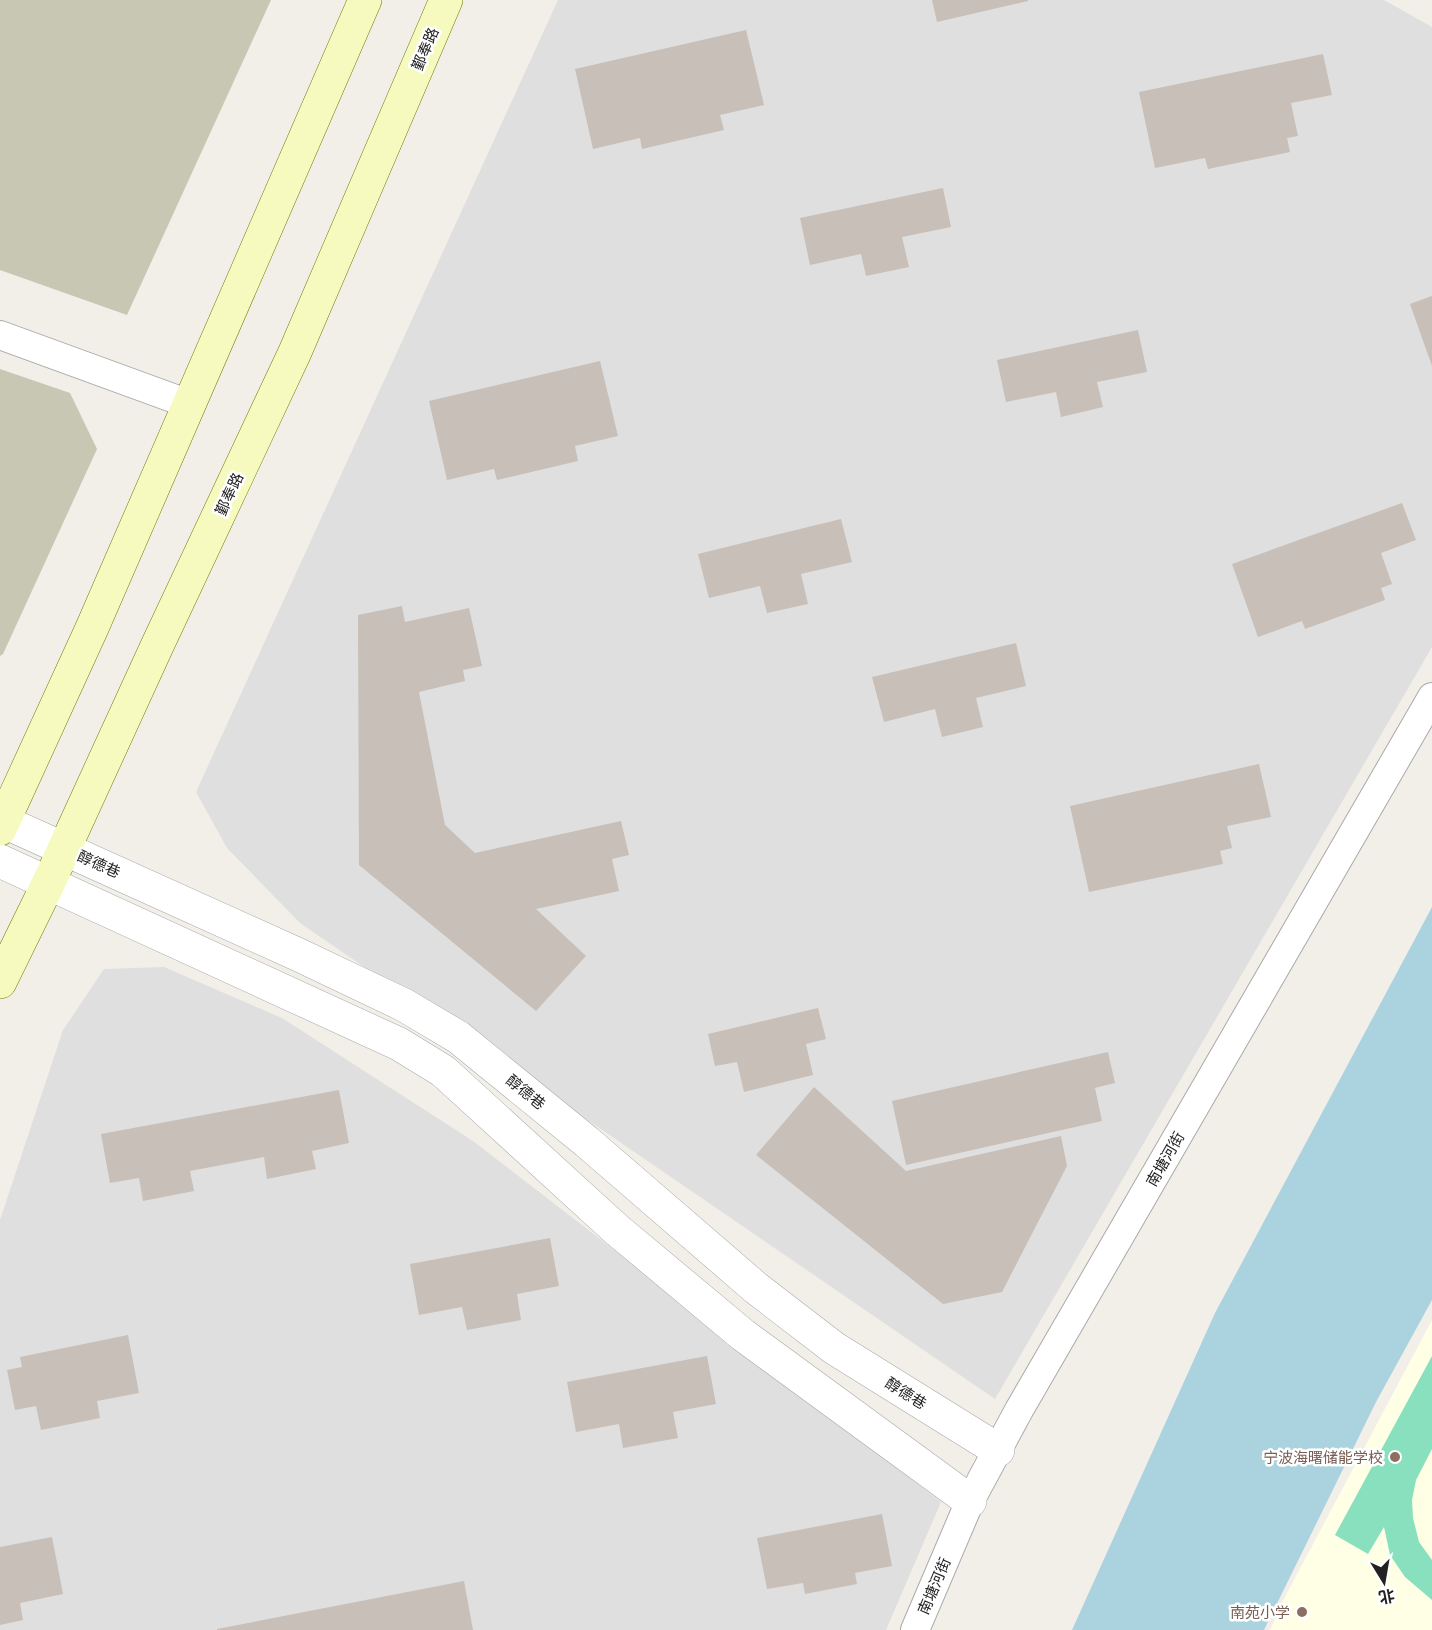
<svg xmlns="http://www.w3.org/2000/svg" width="1432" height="1630" font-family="Arial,'Noto Sans SC',sans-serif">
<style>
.residential{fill:#e0dfdf}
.education{fill:#ffffe5}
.construction{fill:#c7c7b4}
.pitch{fill:#88e0be}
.water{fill:#aad3df}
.building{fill:#c7bfb8}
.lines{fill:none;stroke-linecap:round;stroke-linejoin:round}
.minor-casing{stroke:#a9a9a9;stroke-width:30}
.tertiary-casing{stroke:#a9a9a9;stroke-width:34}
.secondary-casing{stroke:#707d05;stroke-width:34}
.minor{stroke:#fff;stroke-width:28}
.tertiary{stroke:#fff;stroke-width:33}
.secondary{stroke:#f7fabf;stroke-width:33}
.education-dot{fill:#8d6e63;stroke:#fff;stroke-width:2}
.labels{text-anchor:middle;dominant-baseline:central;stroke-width:5;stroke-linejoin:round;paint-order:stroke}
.street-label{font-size:15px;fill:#222;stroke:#fff}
.education-label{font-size:15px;fill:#785e54;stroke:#fff;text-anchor:end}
</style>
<rect width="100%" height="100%" fill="#f2efe9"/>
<g class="residential">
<polygon points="558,0 1384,0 1432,27 1432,647 995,1399 300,923 227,848 196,792"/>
<polygon points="164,967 282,1018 473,1141 941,1502 886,1630 0,1630 0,1220 63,1030 104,969"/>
</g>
<polygon class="education" points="1432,1320 1432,1630 1270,1630 1286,1595"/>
<g class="construction">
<polygon points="0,0 271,0 127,315 0,270"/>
<polygon points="0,369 70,393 97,449 3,654 0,656"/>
</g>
<polygon class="pitch" points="1432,1356 1432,1449 1416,1480 1412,1500 1413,1518 1419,1542 1432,1560 1432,1600 1405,1577 1390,1555 1384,1527 1368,1554 1335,1535"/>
<polygon class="water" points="1432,907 1432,1300 1376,1402 1264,1630 1072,1630 1215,1313"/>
<g class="building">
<polygon points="932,0 1028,0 1028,1 937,22"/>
<polygon points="746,30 764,105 720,115 724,130 642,149 640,138 593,149 575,69"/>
<polygon points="1323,54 1332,95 1291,103 1298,136 1287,138 1290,152 1208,169 1205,158 1155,168 1139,92"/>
<polygon points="943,188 951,227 902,237 909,267 866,276 861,254 810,265 800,218"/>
<polygon points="1432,296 1432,366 1410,304"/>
<polygon points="1138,330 1147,372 1097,382 1103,407 1061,417 1056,392 1006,402 997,360"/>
<polygon points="600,361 618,436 575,446 578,461 497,480 494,469 447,480 429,401"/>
<polygon points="1402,503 1416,540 1381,553 1392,584 1381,588 1385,600 1305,629 1302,621 1258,637 1232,564"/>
<polygon points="841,519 852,562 801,574 808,604 767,613 760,586 709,598 698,554"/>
<polygon points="402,606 405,622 469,608 482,666 463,670 465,681 419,692 445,825 475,853 621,821 629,855 612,859 619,891 536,909 586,956 536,1011 359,865 358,615"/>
<polygon points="1016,643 1026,686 976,698 983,727 942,737 935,709 884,722 872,677"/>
<polygon points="1259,764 1271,817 1227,826 1232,848 1220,851 1223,864 1089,892 1070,806"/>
<polygon points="818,1008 826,1039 806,1044 813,1075 744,1092 737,1062 715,1066 708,1034"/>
<polygon points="1108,1052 1115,1083 1095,1088 1102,1121 906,1165 892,1101"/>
<polygon points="814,1087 906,1171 1061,1136 1067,1166 1002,1292 943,1304 756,1155"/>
<polygon points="339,1090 349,1143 312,1151 316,1169 267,1179 264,1157 190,1171 194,1191 143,1201 139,1178 110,1183 101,1134"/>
<polygon points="550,1238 559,1286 517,1294 521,1320 467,1330 462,1307 419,1315 410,1264"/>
<polygon points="128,1335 139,1393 97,1401 100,1418 41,1430 36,1406 15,1410 7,1370 22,1367 20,1357"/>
<polygon points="707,1356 716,1404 673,1412 678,1438 623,1448 619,1424 576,1432 567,1382"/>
<polygon points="882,1514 892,1566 855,1573 857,1584 805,1594 803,1583 767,1589 757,1538"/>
<polygon points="52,1537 63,1594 20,1603 23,1620 0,1625 0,1547"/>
<polygon points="464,1581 473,1630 217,1630 217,1629"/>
</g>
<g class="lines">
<defs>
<g id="minor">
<polyline points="0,335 189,404"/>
<polyline points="915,1630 970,1501 1019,1410 1432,697"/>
</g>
<g id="tertiary">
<polyline points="0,820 299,955 404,1005 458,1037 587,1142 756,1288 834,1348 998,1450"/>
<polyline points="0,861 399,1044 443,1071 616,1229 743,1335 970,1501"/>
</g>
<g id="secondary">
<polyline points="0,829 92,628 365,0"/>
<polyline points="0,982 49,882 157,646 295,352 446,0"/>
</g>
</defs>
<use href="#minor" class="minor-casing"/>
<use href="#tertiary" class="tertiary-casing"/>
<use href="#secondary" class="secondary-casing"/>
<use href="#minor" class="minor"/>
<use href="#tertiary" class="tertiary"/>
<use href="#secondary" class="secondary"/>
</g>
<g class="education-dot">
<circle cx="1395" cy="1457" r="6"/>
<circle cx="1302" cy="1612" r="6"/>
</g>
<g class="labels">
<g class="street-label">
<text transform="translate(425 49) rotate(-67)">鄞奉路</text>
<text transform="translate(229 494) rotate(-65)">鄞奉路</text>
<text transform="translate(99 864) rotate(24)">醇德巷</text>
<text transform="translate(526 1092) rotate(39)">醇德巷</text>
<text transform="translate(1165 1159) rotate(-60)">南塘河街</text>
<text transform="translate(906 1393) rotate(32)">醇德巷</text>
<text transform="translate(934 1586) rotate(-67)">南塘河街</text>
</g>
<g class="education-label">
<text x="1383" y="1457">宁波海曙储能学校</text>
<text x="1290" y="1612">南苑小学</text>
</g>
</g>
<g transform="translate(1384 1582) rotate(169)" stroke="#ffffff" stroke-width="4.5" paint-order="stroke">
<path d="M0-4.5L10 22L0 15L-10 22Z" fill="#222222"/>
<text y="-9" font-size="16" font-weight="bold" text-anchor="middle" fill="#222222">北</text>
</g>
</svg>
